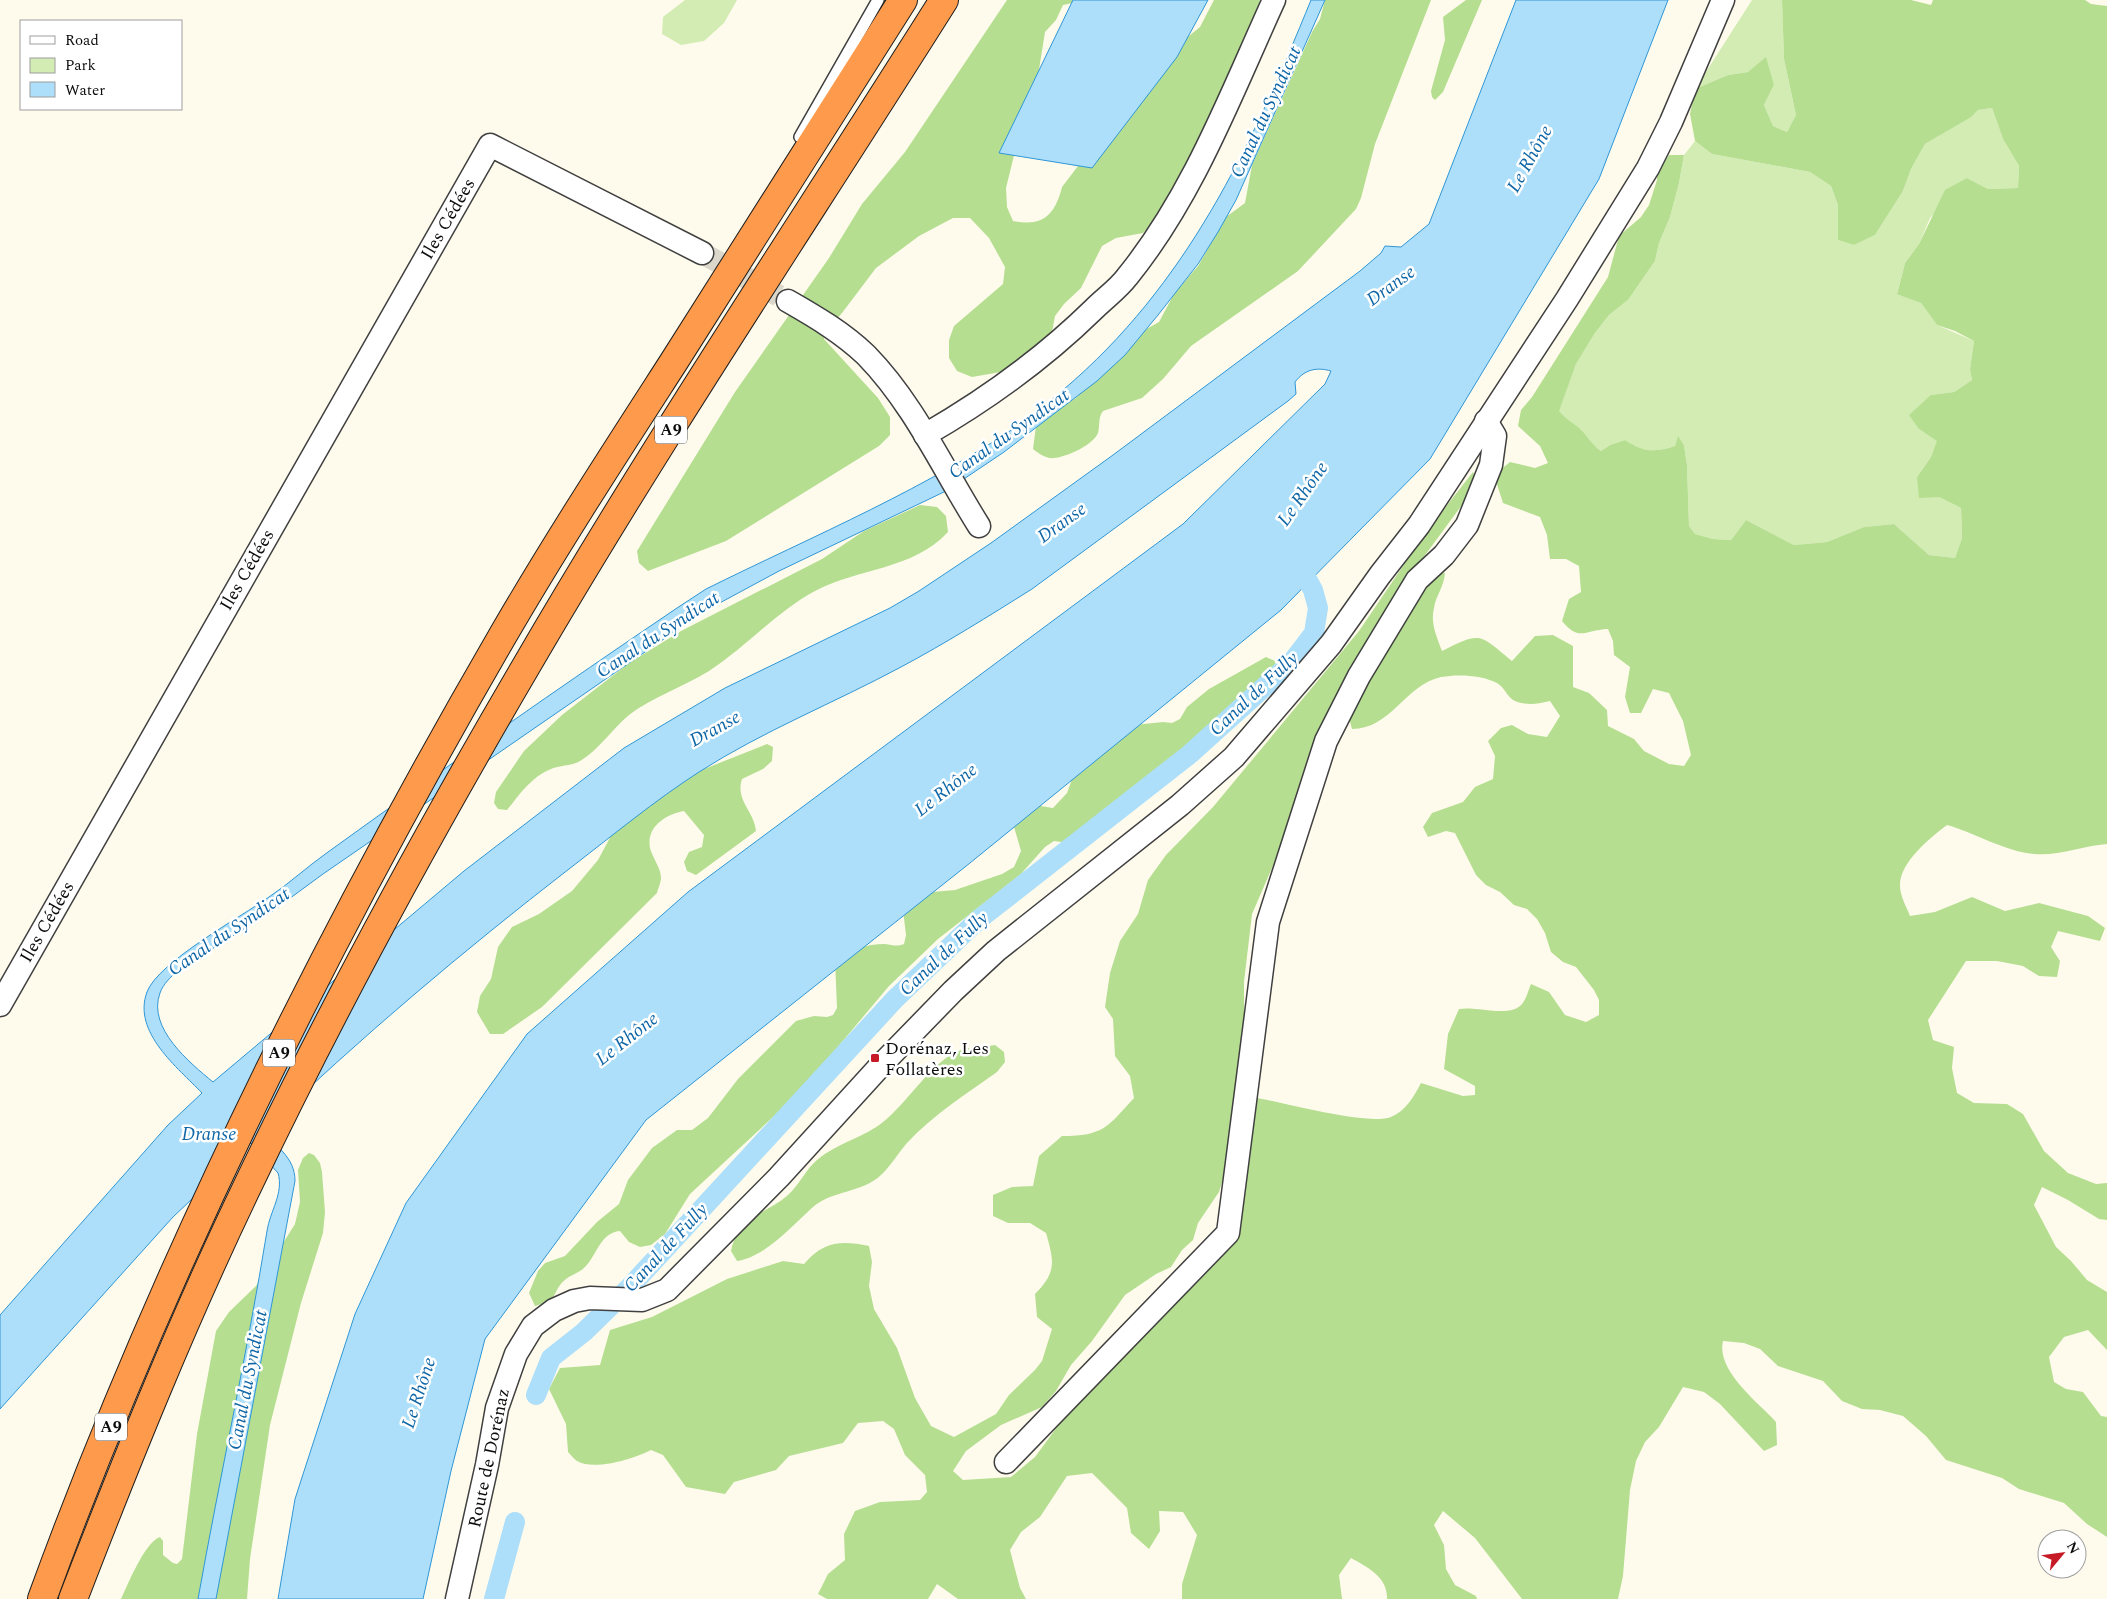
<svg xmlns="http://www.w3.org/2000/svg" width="2107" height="1599" font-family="Spectral,serif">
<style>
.green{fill:#d2ecb3}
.forest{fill:#b5de91}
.water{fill:#addffa;stroke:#2f96d6}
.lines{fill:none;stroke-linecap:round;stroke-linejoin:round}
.canal{stroke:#addffa;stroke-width:20}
.minor-tunnel{stroke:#dbd7cb;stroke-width:22;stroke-dasharray:22 11;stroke-linecap:butt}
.service-casing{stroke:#404040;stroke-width:14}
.minor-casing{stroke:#404040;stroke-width:25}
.motorway-casing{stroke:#1e1e1e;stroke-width:30}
.service{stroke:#fff;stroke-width:11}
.minor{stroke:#fff;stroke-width:22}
.motorway{stroke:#fe9a4b;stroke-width:28}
.poi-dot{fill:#c61b26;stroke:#fff;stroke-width:2}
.labels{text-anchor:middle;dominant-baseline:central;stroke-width:5;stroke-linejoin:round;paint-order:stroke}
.shield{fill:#fff;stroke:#565656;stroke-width:1}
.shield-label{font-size:16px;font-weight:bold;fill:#0d0d0d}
.street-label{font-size:18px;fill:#0d0d0d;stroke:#fff}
.poi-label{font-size:18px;fill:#0d0d0d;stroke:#fff;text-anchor:start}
.water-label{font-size:19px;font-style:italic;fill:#0e66a7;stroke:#fff}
</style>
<rect width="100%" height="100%" fill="#fffbec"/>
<g class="green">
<polygon points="685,0 737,0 724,23 704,41 681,45 662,34 663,17"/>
<polygon points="1752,0 1782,0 1784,59 1796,115 1787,132 1773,126 1764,105 1774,85 1748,72 1728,75 1695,89"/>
<path d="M1992,108l11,31 16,27 -1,22 -30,1 -21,-11 -37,40 -11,26 -14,19 -8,30 24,10 16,22 37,16 -4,28 2,11 -18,12 -23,3 -12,34 19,12 -7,16 -14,20 22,20 22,11 1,30 -7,20 -26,-3 -35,-31 -30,3 -37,15 -33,3 -48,-25 -15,20 -18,-1 -18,-5 -6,-8 -2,-61 -3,-20 -6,-8 -3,9c-22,7 -31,6 -50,-6l-15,5 -9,6 -12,-9 -8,-12 -14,-8 -9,-11 18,-47 19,-31 14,-18 19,-15 27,-39 4,-18 11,-26 9,-34 5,-28 11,-14 17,13 98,18 21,14 7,19v35l16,5 21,-10 28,-44 8,-22 14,-25 45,-27 8,-7z"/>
</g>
<g class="forest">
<path d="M1007,0h79l-23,5 -7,15 -11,12 -8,50 -14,37 -17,69 1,19 6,14c30,6 42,-6 49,-34l96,-126 42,-34 14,-27h46l-34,129 -8,23 -14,20 -61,61 -27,5 -14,8 -21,42 -17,16 -9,12 -9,48 -74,13 -15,-6 -8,-13v-18l5,-14 49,-42 2,-17 -16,-29 -19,-20h-17l-34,18 -43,32 -34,45 -18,20v6l54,59 12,19v18l-11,11 -153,95 -78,30 -9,-8 -2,-12 98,-159 94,-134 33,-54 43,-52z"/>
<path d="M1325,0h106l-56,144 -14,54 -5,11 -58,62 -107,75 -28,33 -21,19 -39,13c-5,6 -3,15 -5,22 -5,12 -31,24 -44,25 -7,1 -15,-4 -21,-9l3,-23 11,-11 29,-17 65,-66 18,-10 15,-28 24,-28 28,-49 19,-14 7,-38 60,-133 8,-13z"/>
<polygon points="1466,0 1482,0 1443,92 1435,100 1432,97 1431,91 1445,40 1443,17"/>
<path d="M1782,0h129l20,5 2,-5h152l6,4 16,2v838c-24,2 -48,12 -73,10 -31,-3 -58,-21 -87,-29 -17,13 -48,38 -47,61 0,10 7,22 10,30l25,-4 37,-15 33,14 34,-8 49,13 17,12 -5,13 -42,-10 -7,16 9,14 -3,16 -18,-1 -16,-10 -26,-5h-31l-38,59 5,20 21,7 -2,21 5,25 17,10 33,1 16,10 21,37 24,22 28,11 11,-1v37l-8,-1 -31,-19 -26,-13 -8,18 22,42 15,14 16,19 20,12v58l-19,-20 -24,7 -15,20 5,25 12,7 17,3 18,24 6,1v120l-20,-13 -23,-21 -45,-14 -17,-11 -56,-18 -20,-24 -23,-20 -23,-6 -18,-1 -20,-8 -19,-20 -45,-15 -18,-17 -16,-6 -21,-2c-7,30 35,61 53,81l1,23 -13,6 -44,-47 -16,-12 -21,-5 -24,40 -14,15 -9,19 -6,29 -7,86 -5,23h-96l-47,-61 -32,-27 -9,14 10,20 2,24 9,16 21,11 1,3h-90c1,-22 -20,-32 -36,-41l-12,17 3,24h-160v-15l15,-49 -14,-23 -24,-1 1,20 -11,18 -18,-16 -4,-25 -35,-35 -25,3 -27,41 -19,15 -11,18 10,38 6,11h-68l-21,-15 -9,15h-101l-9,-5 10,-20 17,-14 -1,-26 11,-23 25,-9 40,-2 7,-8 -2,-17 -20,-20 -11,-26 -11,-8 -25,2 -15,20 -54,13 -13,14 -42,12 -9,12 -39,-7 -23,-32 -12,-5c-17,9 -57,21 -74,11 -3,-2 -6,-6 -9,-9l-2,-28 -17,-35 11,-21 40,-3 10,-35 42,-13 75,-38 56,-18 21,3c19,-23 38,-24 65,-18l3,16 -3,24 5,23 23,39 18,50 16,28 23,11 42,-23 13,-19 26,-25 7,-9 10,-32 -15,-12 -2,-23c22,-22 19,-33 11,-61l-16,-10h-22l-15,-7v-21l19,-8 21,-1 6,-30 23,-20c42,0 45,-9 72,-38l-4,-22 -15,-20 -2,-37 -8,-12 5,-34 10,-32 18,-27 10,-34 18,-25 47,-48 146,-176 67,-99 47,-60 2,4 -2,14 -67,91 -83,143 -14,33 -34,104 -23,53 -8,68v41l-13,130 -12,39 -21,31 -5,17 -11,10 -11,17 -15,7 -31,21 -33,46 -21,24 -15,26 -14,16 -41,18 -35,26 -13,20 10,9 48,-3 24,-20 42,-57 163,-195 12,-108c30,5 115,29 139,20 15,-6 23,-21 30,-34l42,13 12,-1v-9l-31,-17 4,-35 11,-25c18,-3 48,8 61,-3 6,-5 8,-15 11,-22l18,8 16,23 21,7 13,-7v-15l-5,-10 -18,-23 -13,-5 -12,-10 -6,-19 -8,-14 -10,-10 -13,-4 -14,-13 -14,-7 -10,-10 -21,-42 -9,-2 -18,6 -5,-10 9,-14 31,-11 12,-15 18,-8 2,-23 -7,-15 13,-13 11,-3 16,9 19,3 13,-21 -10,-15c-11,3 -26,5 -37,-1 -6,-4 -9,-13 -16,-17 -15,-8 -39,-9 -56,-6 -36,8 -50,52 -89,52l-3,-11 7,-18 69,-124 20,-3c-1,14 -9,22 -11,35 -4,15 3,29 8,43 40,-20 37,-17 70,10l23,-25 18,-1 20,11v41l16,6 18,17 1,16 26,13 10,12 25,13 15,2 7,-11 -8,-34 -14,-28 -16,-4 -12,24h-11l-5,-16 5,-30 -16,-12 -1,-14 -5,-12c-23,1 -29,13 -46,-8l7,-22 12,-7 -2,-26 -13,-7h-16l-3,-24 -7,-18 -37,-14 -9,-28 16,-13 25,6 13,-5 -8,-17 -22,-20 3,-16 11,-13 76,-120 11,-41 22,-19 8,-12 8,-25v-7l12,-18h15l-5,28 -9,34 -11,26 -4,18 -27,39 -19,15 -14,18 -19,31 -17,47c6,8 15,12 22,19 8,8 9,13 20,21l9,-6 15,-5c19,12 28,13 50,6l3,-10 6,9 3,20 2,61 6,8 18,5 18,1 15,-20 48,25 33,-3 37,-15 30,-3 35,31 26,3 7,-20 -1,-30 -22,-11 -20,1 -2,-21 14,-20 6,-16 -18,-12 -10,-14 22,-20 23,-3 18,-12 -2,-11 4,-28 -19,-10 -18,-6 -16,-22 -24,-9 8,-31 14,-19 26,-54 22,-12 21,11 30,-1 1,-22 -16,-27 -11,-31 -14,2 -7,7 -46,27 -14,25 -8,22 -28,44 -21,10 -16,-5v-35l-7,-19 -21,-14 -98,-18 -17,-13 -5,-27 5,-25 33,-14 20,-3 18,-15 8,28 -10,20 9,21 14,6 9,-17 -12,-56z"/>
<path d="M920,505l17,2 9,9 2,16c-35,38 -90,36 -133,59 -39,21 -69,56 -106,80 -24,15 -58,27 -80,44 -17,14 -29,34 -49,46 -8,5 -20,4 -29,8 -20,8 -31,25 -44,41l-9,-1 -4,-6 2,-11 28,-41 38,-36 67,-52 52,-32 141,-72 42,-28z"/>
<path d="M1266,657l9,4 1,9 -7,12 -84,66 -85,72 -14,17 -18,6 -14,-2 -9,6 -25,28 -82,64 -49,47 -89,106 -110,102 -25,40 -14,11 -11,2 -11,-5 -9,-11c-21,2 -23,26 -37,38 -5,4 -12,6 -17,10 -15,12 -5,21 -31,27l-6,-13 9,-22 7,-8 20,-7 32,-34 22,-18 9,-24 24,-32 25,-18h15l16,-12 30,-39 58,-58 18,-5 13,1 6,-2 4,-7 -2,-48c14,-10 31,-16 50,-16 8,1 11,3 19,0l2,-9 -3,-25 18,-17 34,-3 47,-16 12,-7 7,-16 -11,-38 12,-10 31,5 14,-15 13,-36 35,-30 48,-5 9,1 8,-4 7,-12 22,-18z"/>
<path d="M767,744l6,3 -1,14 -9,8 -21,10c-7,21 12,32 14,52l-60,44 -9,-4 -3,-9 5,-10 13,-5 2,-12 -20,-24c-17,3 -38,15 -34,37 2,9 11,20 11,30 0,4 -3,11 -4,15l-115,114 -39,27h-13l-13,-22 3,-16 11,-17 7,-32 14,-20 27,-13 33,-23 26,-31 22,-41 54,-38z"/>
<path d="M995,1045l9,7 1,10 -8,10c-31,22 -64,43 -90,71 -9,10 -16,23 -26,32 -19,18 -48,15 -68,32 -20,18 -49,51 -76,54l-6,-10c8,-36 34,-36 57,-56 11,-10 18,-26 29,-35 20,-17 48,-23 66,-38 23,-18 46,-56 71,-69 11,-6 28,-6 41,-8z"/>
<path d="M309,1153l5,2 6,8 2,9 3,40 -2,21 -22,70 -31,122 -20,134 -3,40h-126c7,-15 24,-57 39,-62l3,4v14l10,8 4,1 5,-5 15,-125 19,-103 13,-19 27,-26 39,-62 5,-22 -2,-32 5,-12z"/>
</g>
<g class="water">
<polygon points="1073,0 1208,0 1177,57 1092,168 999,153"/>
<path d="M1311,0h14l-89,200 -18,32 -20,32 -40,51 -33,40 -28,26 -93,71 -58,39 -167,80 -76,41 -380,262 -49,36 -97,61c-6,6 -14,13 -17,22 -13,35 30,70 53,89l251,-211 160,-123 101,-60 165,-80 29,-17 72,-48 122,-88 247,-184 21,-18 4,-7 16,1 28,-23 87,-224h152l-69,179 -169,280 -149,151 -311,253 -324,257 -161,219 -34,132 -28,128h-145l17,-100 60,-185 51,-111 121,-169 161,-142 495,-368 142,-140 6,-13c-14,-4 -26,-2 -36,11l1,12 -8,7 -256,188c-43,27 -86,54 -131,78 -67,36 -138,64 -202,105 -45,29 -87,64 -130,97 -106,82 -209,169 -306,262 13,16 32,26 32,50l-79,418h-18c22,-123 49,-245 69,-368 3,-20 17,-38 11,-58l-27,-30 -78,74 -173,192v-94l168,-190 34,-32c-24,-25 -70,-61 -55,-101 11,-30 94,-75 122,-95 21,-14 39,-31 59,-45 115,-83 232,-165 349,-244l29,-19c109,-54 223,-101 323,-171 12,-9 23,-19 34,-28 124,-105 188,-243 248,-390z"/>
</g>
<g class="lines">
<g class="canal">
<polyline points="536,1395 551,1358 584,1332 628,1289 895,999 978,920 1190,754 1292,662 1314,633 1318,608 1313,590 1296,559"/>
<polyline points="494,1599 515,1522"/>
</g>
<polyline class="minor-tunnel" points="702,253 788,301"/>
<defs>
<polyline id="service" points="800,137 878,0"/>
<g id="minor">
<path d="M788,301c28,16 55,32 78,54 48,49 77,114 113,171"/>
<path d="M925,435c61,-35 119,-77 169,-126 11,-11 24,-20 33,-32 66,-81 104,-183 147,-277"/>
<polyline points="0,1005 490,145 702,253"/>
<polyline points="1006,1462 1228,1233 1268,922 1326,741 1359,676 1417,580 1444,555 1467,525 1491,465 1495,436 1486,421"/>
<polyline points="457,1599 487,1465 497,1408 516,1354 533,1326 554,1310 574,1301 590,1298 642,1300 667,1290 779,1177 882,1064 953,991 996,951 1180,805 1234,757 1331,644 1380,575 1419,525 1567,299 1648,168 1671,122 1723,0"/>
</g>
<g id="motorway">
<path d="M42,1599c122,-335 283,-657 461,-964 54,-93 112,-182 170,-272 76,-121 153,-242 230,-363"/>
<path d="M73,1599c54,-140 110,-279 175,-414 84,-176 178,-348 277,-517 132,-227 279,-446 419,-668"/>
</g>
</defs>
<use href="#service" class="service-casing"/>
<use href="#minor" class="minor-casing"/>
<use href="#motorway" class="motorway-casing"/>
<use href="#service" class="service"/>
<use href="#minor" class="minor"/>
<use href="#motorway" class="motorway"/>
</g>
<rect class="poi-dot" x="870" y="1053" width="10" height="10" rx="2.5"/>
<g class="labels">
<g class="shield">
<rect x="655" y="416.5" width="32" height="27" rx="4"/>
<rect x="263" y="1039.5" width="32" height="27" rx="4"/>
<rect x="95" y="1413.5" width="32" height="27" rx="4"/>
</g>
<g class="shield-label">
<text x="671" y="430">A9</text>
<text x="279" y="1053">A9</text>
<text x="111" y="1427">A9</text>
</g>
<g class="street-label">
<text transform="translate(448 219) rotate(-60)">Iles Cédées</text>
<text transform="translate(247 570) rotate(-60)">Iles Cédées</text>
<text transform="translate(47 922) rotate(-60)">Iles Cédées</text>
<text transform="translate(489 1458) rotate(-78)">Route de Dorénaz</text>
</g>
<g class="poi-label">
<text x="885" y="1048">Dorénaz, Les<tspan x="885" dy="21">Follatères</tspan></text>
</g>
<g class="water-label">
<text transform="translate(1266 112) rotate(-65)">Canal du Syndicat</text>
<text transform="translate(1530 159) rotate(-61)">Le Rhône</text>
<text transform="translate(1391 286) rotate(-36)">Dranse</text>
<text transform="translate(1009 434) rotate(-35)">Canal du Syndicat</text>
<text transform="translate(1303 494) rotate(-55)">Le Rhône</text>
<text transform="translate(1062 523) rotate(-36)">Dranse</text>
<text transform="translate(658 635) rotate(-33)">Canal du Syndicat</text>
<text transform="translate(1254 694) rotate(-43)">Canal de Fully</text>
<text transform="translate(715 729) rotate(-29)">Dranse</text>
<text transform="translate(946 790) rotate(-38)">Le Rhône</text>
<text transform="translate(229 932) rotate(-34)">Canal du Syndicat</text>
<text transform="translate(944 954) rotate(-43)">Canal de Fully</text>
<text transform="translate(627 1039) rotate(-38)">Le Rhône</text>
<text x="209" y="1134">Dranse</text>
<text transform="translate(666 1248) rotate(-47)">Canal de Fully</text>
<text transform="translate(248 1380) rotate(-79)">Canal du Syndicat</text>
<text transform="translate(419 1393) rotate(-72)">Le Rhône</text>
</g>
</g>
<rect x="20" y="20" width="162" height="90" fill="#ffffff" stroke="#9e9e9e"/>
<rect x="30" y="36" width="25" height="8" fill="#ffffff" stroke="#9e9e9e"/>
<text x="65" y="45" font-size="15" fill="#0d0d0d">Road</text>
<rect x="30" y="58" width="25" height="15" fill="#d2ecb3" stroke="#9e9e9e"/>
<text x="65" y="70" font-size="15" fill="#0d0d0d">Park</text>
<rect x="30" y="82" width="25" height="15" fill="#addffa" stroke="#9e9e9e"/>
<text x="65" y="95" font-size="15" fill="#0d0d0d">Water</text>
<g transform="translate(2062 1554) rotate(61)"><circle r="24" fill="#ffffff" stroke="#9e9e9e"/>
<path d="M0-4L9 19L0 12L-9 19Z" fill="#c61b26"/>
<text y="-8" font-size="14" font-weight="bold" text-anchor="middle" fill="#0d0d0d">N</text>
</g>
</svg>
